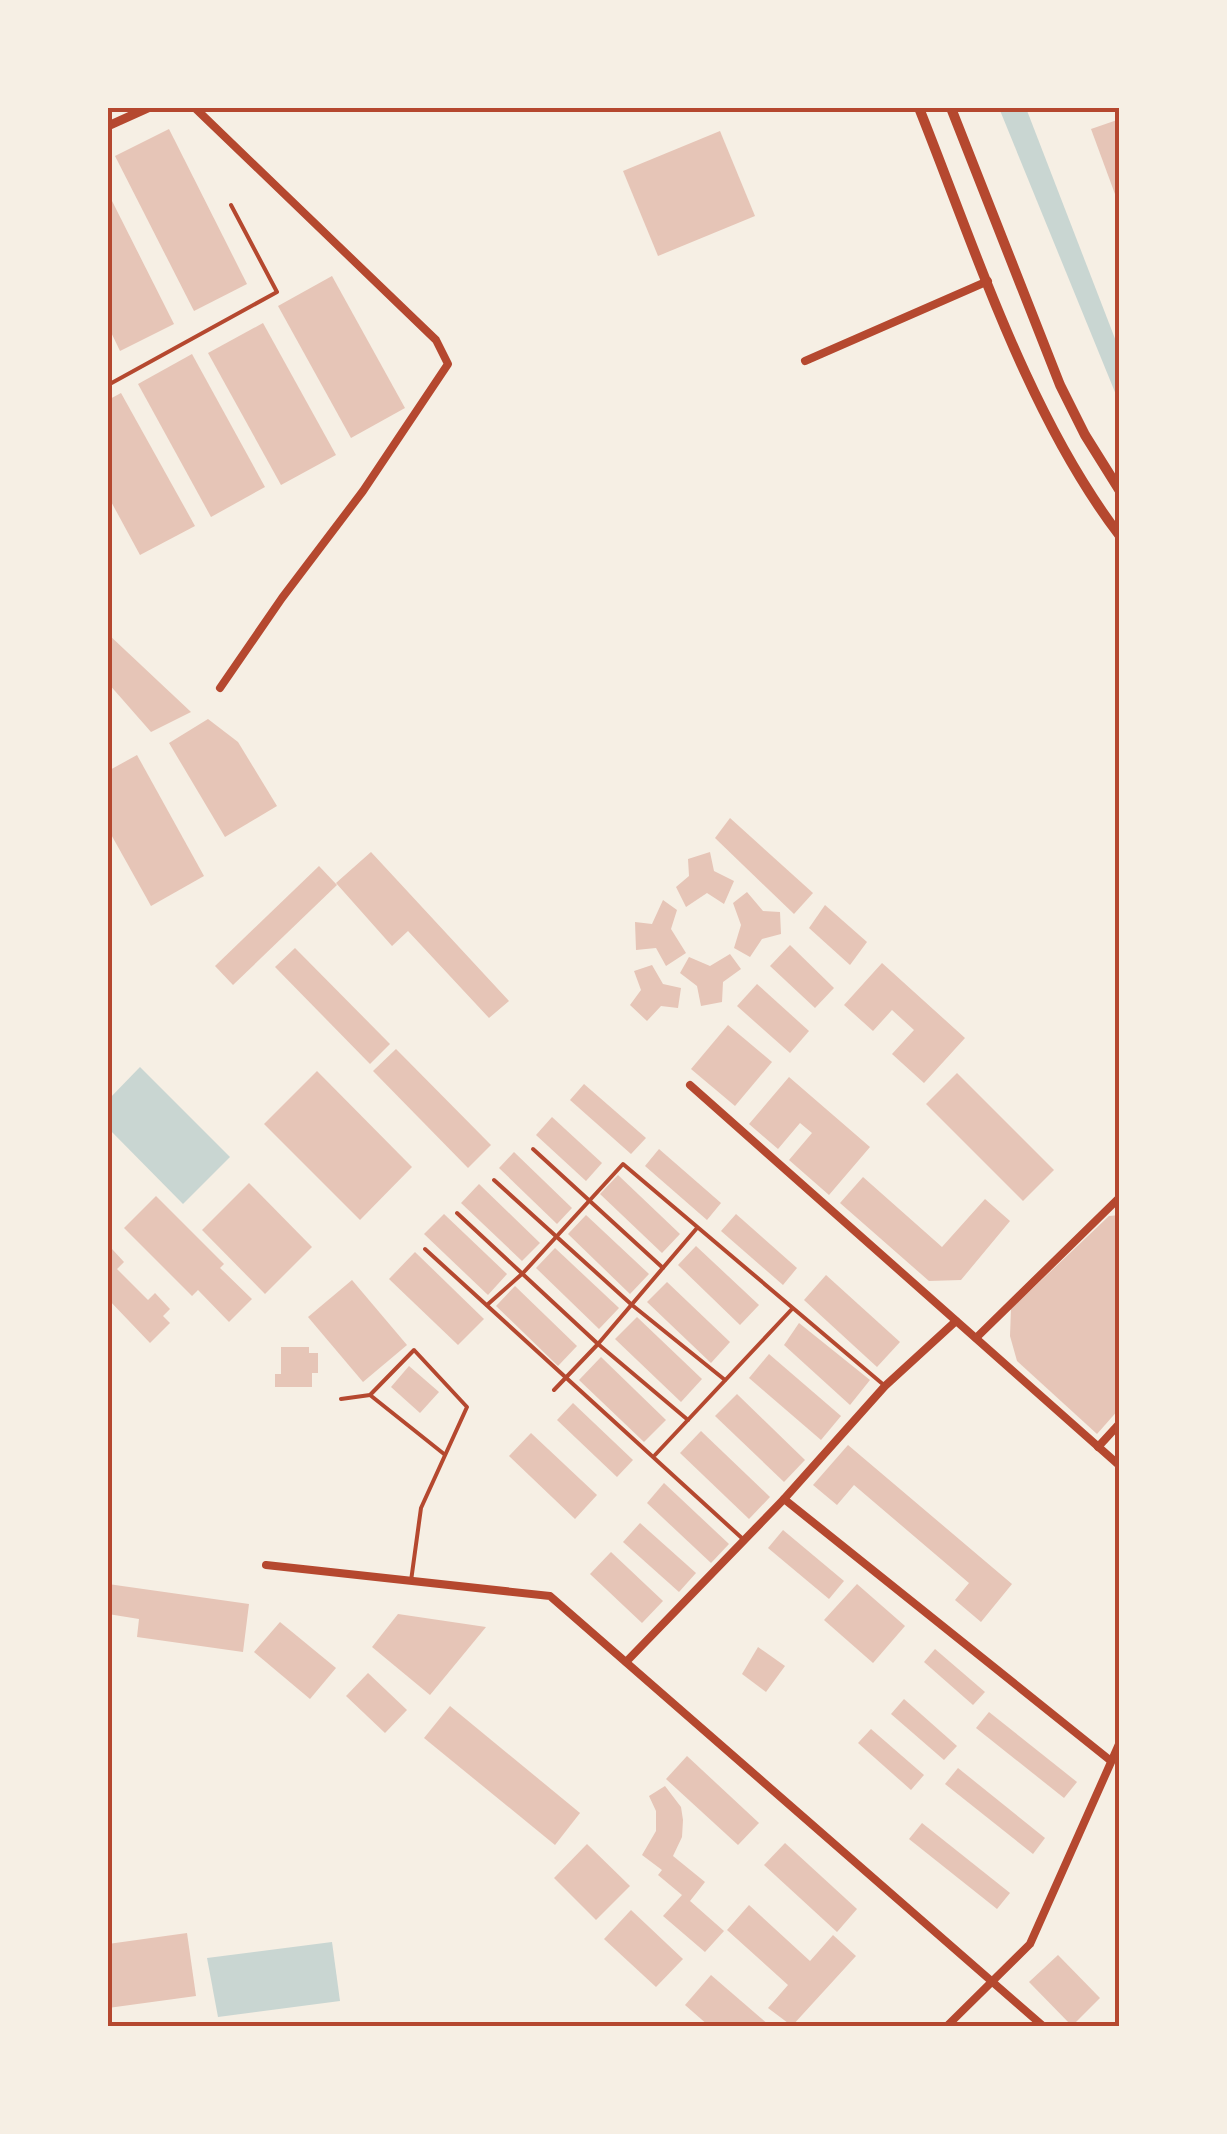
<svg xmlns="http://www.w3.org/2000/svg" width="1227" height="2134" font-family="'Work Sans',sans-serif">
<style>
.water{fill:#c9d6d2}
.building{fill:#e6c5b7}
.lines{fill:none;stroke-linecap:round;stroke-linejoin:round}
.service{stroke:#b5482f;stroke-width:4}
.minor{stroke:#b5482f;stroke-width:8}
.tertiary{stroke:#b5482f;stroke-width:9}
.secondary{stroke:#b5482f;stroke-width:10}
.neatline{fill:none;stroke:#b5482f;stroke-width:4}
</style>
<rect width="100%" height="100%" fill="#f6efe4"/>
<g class="water">
<polygon points="999,108 1026,108 1119,349 1119,402"/>
<polygon points="140,1067 230,1157 183,1204 108,1128 108,1100"/>
<polygon points="332,1942 340,2001 218,2017 207,1958"/>
</g>
<g class="building">
<polygon points="1120,119 1120,205 1119,205 1091,129"/>
<polygon points="169,129 247,284 194,311 115,156"/>
<polygon points="720,131 755,216 658,256 623,171"/>
<polygon points="108,193 174,324 120,351 108,326"/>
<polygon points="332,276 405,408 351,438 278,306"/>
<polygon points="263,323 336,455 281,485 208,353"/>
<polygon points="192,354 265,487 211,517 138,384"/>
<polygon points="121,393 195,526 140,555 108,496 108,400"/>
<polygon points="108,634 191,712 151,732 108,683"/>
<polygon points="208,719 238,742 277,806 225,837 169,743"/>
<polygon points="137,755 204,876 151,906 108,829 108,771"/>
<polygon points="730,818 813,893 794,914 715,838"/>
<polygon points="371,852 509,1001 489,1018 408,931 392,946 336,883"/>
<polygon points="710,852 714,871 734,881 724,904 707,893 686,907 676,887 689,876 688,859"/>
<polygon points="319,866 337,885 233,985 215,966"/>
<polygon points="747,892 763,911 780,912 781,934 762,939 750,957 734,948 741,925 733,903"/>
<polygon points="663,900 677,910 671,929 686,953 666,966 656,948 636,950 635,922 652,924"/>
<polygon points="825,905 867,942 850,965 809,928"/>
<polygon points="790,945 834,988 815,1008 770,966"/>
<polygon points="295,948 390,1044 370,1064 275,967"/>
<polygon points="730,954 741,969 723,982 722,1002 701,1006 697,986 680,973 689,957 710,966"/>
<polygon points="882,963 965,1038 924,1083 892,1054 914,1030 892,1010 873,1031 844,1005"/>
<polygon points="652,965 663,984 681,988 678,1008 661,1006 647,1021 630,1005 641,990 634,971"/>
<polygon points="757,984 809,1031 790,1053 737,1006"/>
<polygon points="728,1025 772,1062 735,1106 691,1069"/>
<polygon points="396,1049 491,1145 468,1168 373,1071"/>
<polygon points="317,1071 412,1167 360,1220 264,1124"/>
<polygon points="957,1073 1054,1170 1023,1201 926,1104"/>
<polygon points="789,1077 870,1147 829,1195 789,1160 812,1133 800,1123 778,1149 749,1124"/>
<polygon points="584,1084 646,1138 631,1154 570,1100"/>
<polygon points="552,1117 602,1163 586,1181 536,1135"/>
<polygon points="659,1149 721,1203 707,1220 645,1166"/>
<polygon points="514,1152 572,1208 557,1224 499,1168"/>
<polygon points="618,1175 680,1234 662,1253 600,1194"/>
<polygon points="863,1177 942,1247 985,1199 1010,1221 961,1280 929,1281 840,1203"/>
<polygon points="249,1183 312,1247 265,1294 202,1230"/>
<polygon points="479,1184 540,1243 522,1261 461,1203"/>
<polygon points="156,1196 224,1264 220,1268 252,1299 229,1322 198,1290 192,1296 124,1228"/>
<polygon points="444,1214 507,1274 488,1295 424,1234"/>
<polygon points="736,1214 797,1268 783,1285 721,1231"/>
<polygon points="586,1215 649,1274 630,1294 568,1234"/>
<polygon points="1120,1215 1120,1408 1097,1434 1017,1361 1010,1336 1011,1309 1109,1216"/>
<polygon points="696,1246 759,1305 740,1325 678,1265"/>
<polygon points="555,1248 619,1308 599,1329 536,1268"/>
<polygon points="112,1249 124,1262 117,1269 148,1300 155,1293 170,1309 163,1316 170,1323 150,1343 108,1299 108,1253"/>
<polygon points="415,1252 484,1319 458,1345 389,1279"/>
<polygon points="826,1275 900,1342 877,1367 804,1300"/>
<polygon points="352,1280 407,1345 363,1382 308,1317"/>
<polygon points="667,1282 730,1342 711,1363 647,1302"/>
<polygon points="515,1286 577,1346 558,1366 496,1306"/>
<polygon points="637,1317 702,1379 681,1402 615,1339"/>
<polygon points="799,1323 870,1380 850,1405 784,1345"/>
<polygon points="281,1347 309,1347 309,1353 318,1353 318,1373 312,1373 312,1387 275,1387 275,1374 281,1374"/>
<polygon points="769,1354 841,1416 821,1440 749,1378"/>
<polygon points="601,1357 666,1420 644,1442 579,1380"/>
<polygon points="409,1366 439,1392 420,1413 391,1387"/>
<polygon points="737,1394 805,1460 784,1482 715,1416"/>
<polygon points="573,1403 633,1460 617,1477 557,1420"/>
<polygon points="701,1431 770,1497 749,1519 680,1453"/>
<polygon points="531,1433 597,1495 575,1519 509,1456"/>
<polygon points="848,1445 1012,1584 981,1622 955,1600 969,1583 854,1485 837,1505 813,1485"/>
<polygon points="664,1483 729,1544 711,1563 647,1503"/>
<polygon points="640,1523 696,1573 679,1592 623,1542"/>
<polygon points="783,1530 844,1581 829,1599 768,1548"/>
<polygon points="611,1552 663,1601 642,1623 590,1574"/>
<polygon points="108,1584 249,1604 243,1652 137,1637 139,1619 108,1614"/>
<polygon points="857,1584 905,1626 873,1663 824,1620"/>
<polygon points="398,1614 486,1627 430,1695 372,1647"/>
<polygon points="280,1622 336,1668 310,1699 254,1652"/>
<polygon points="758,1647 785,1666 766,1692 742,1674"/>
<polygon points="935,1649 985,1692 973,1705 924,1662"/>
<polygon points="368,1673 407,1710 385,1733 346,1696"/>
<polygon points="904,1699 957,1746 944,1760 891,1714"/>
<polygon points="450,1706 580,1813 555,1845 424,1738"/>
<polygon points="989,1712 1077,1782 1064,1798 976,1728"/>
<polygon points="871,1729 924,1775 911,1790 858,1743"/>
<polygon points="687,1756 759,1823 738,1845 666,1779"/>
<polygon points="958,1768 1045,1838 1033,1854 945,1784"/>
<polygon points="665,1786 681,1807 683,1820 682,1837 673,1856 705,1882 690,1901 724,1931 705,1952 663,1916 682,1895 658,1875 662,1870 642,1855 656,1831 656,1811 649,1796"/>
<polygon points="922,1823 1010,1893 997,1909 909,1839"/>
<polygon points="785,1843 857,1909 837,1932 764,1865"/>
<polygon points="587,1844 630,1886 596,1920 554,1878"/>
<polygon points="749,1905 810,1961 833,1935 856,1956 792,2026 768,2008 788,1985 727,1930"/>
<polygon points="631,1910 683,1959 656,1987 604,1939"/>
<polygon points="187,1933 196,1996 108,2008 108,1944"/>
<polygon points="1058,1955 1100,1998 1072,2026 1029,1982"/>
<polygon points="711,1975 770,2026 709,2026 685,2005"/>
</g>
<g class="lines">
<g class="service">
<polyline points="108,385 277,292 231,205"/>
<polyline points="108,567 109,569"/>
<polyline points="533,1149 663,1268"/>
<polyline points="494,1180 632,1305 725,1380"/>
<polyline points="457,1213 598,1344 688,1420"/>
<polyline points="425,1249 744,1540"/>
<polyline points="487,1305 523,1273 623,1164 885,1386"/>
<polyline points="554,1390 598,1344 697,1228"/>
<polyline points="370,1395 444,1454"/>
<polyline points="341,1399 370,1395 414,1350 467,1407 421,1508 411,1581"/>
<polyline points="655,1455 792,1309"/>
</g>
<g class="minor">
<polyline points="195,108 436,340 448,364 363,491 282,598 220,688"/>
<polyline points="805,361 988,281"/>
<polyline points="690,1085 1120,1466"/>
<polyline points="976,1338 1120,1197"/>
<polyline points="1098,1447 1120,1423"/>
<polyline points="784,1499 1111,1761"/>
<polyline points="266,1565 550,1596 1043,2026"/>
<polyline points="626,1662 784,1499 885,1386 956,1321"/>
<polyline points="947,2026 1030,1944 1120,1742"/>
</g>
<polyline class="tertiary" points="108,126 148,108"/>
<g class="secondary">
<path d="M919,108c56,140 109,308 201,428"/>
<polyline points="951,108 1060,385 1085,435 1120,491"/>
</g>
</g>
<rect width="1227" height="2134" fill="none" stroke="#f6efe4" stroke-width="220"/>
<rect x="110" y="110" width="1007" height="1914" class="neatline"/>
</svg>
